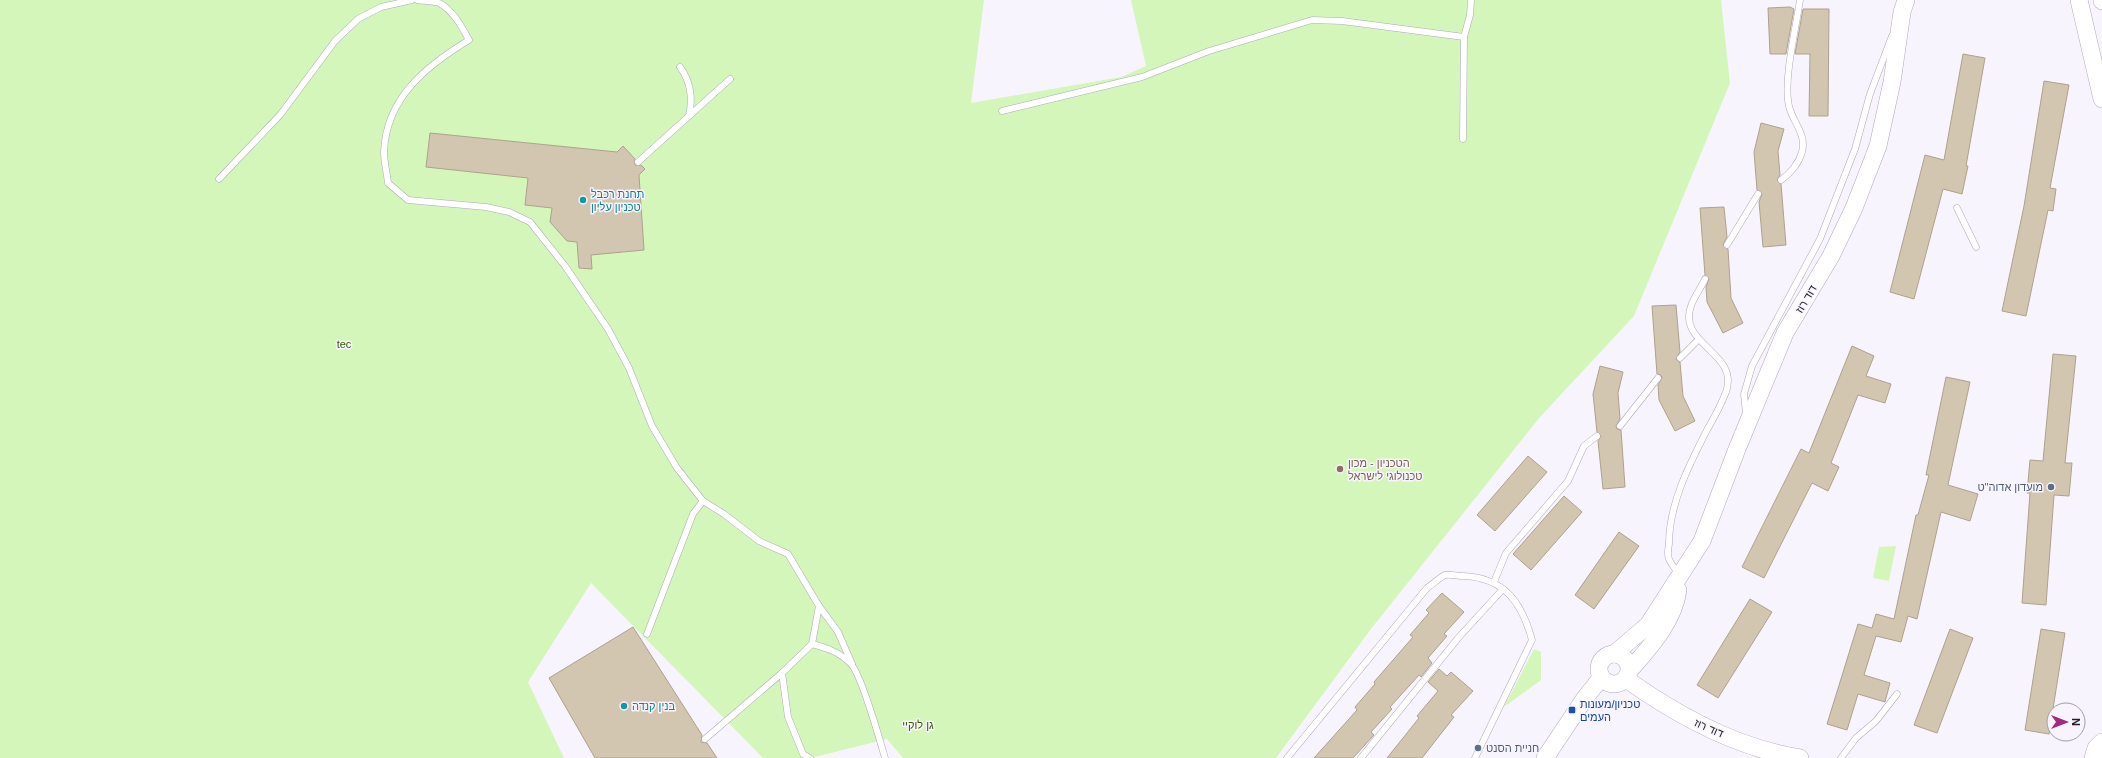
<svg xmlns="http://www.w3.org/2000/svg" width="2102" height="758" font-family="Helvetica,'Noto Sans Hebrew',sans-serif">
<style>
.green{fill:#d4f6bb}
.building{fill:#d3c6b1;stroke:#aea18d}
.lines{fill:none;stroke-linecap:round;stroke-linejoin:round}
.lane-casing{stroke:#b1a7bc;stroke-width:7}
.secondary-casing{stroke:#b1a7bc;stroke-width:18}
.lane{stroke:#fff;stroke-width:6}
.secondary{stroke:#fff;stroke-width:17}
.culture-dot{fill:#0f9aa8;stroke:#f8f4fd;stroke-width:1.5}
.education-dot{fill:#8d6e63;stroke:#f8f4fd;stroke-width:1.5}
.service-dot{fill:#5c6f8a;stroke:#f8f4fd;stroke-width:1.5}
.transit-dot{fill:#1a4fb4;stroke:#f8f4fd;stroke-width:1.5}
.labels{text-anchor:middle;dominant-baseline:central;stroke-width:3;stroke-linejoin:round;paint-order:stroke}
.culture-label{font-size:11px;fill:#0d838f;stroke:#f8f4fd;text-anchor:start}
.street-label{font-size:11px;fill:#221e26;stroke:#f8f4fd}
.park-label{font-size:11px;fill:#315800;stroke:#f8f4fd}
.education-label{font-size:11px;fill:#785e54;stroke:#f8f4fd;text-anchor:start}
.service-label{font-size:11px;fill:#4e5e75;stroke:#f8f4fd;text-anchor:end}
.transit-label{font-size:11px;fill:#164399;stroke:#f8f4fd;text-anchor:start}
</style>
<rect width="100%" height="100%" fill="#f8f4fd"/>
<g class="green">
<polygon points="0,0 984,0 971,103 1121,77 1146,66 1131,0 1721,0 1730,83 1634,316 1540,417 1371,629 1276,758 903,758 887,739 811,758 763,758 591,583 528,682 564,758 0,758"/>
<polygon points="1896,546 1889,581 1873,578 1879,547"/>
<polygon points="1534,649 1541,652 1541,680 1504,707"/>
</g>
<g class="building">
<polygon points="1790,7 1794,9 1786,54 1770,54 1768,8"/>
<polygon points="1803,9 1829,9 1828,116 1809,116 1810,54 1795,54"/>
<polygon points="1963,54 1985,58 1966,166 1968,166 1962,194 1943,189 1914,299 1890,292 1925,155 1944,160"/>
<polygon points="2044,81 2069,85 2050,188 2056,189 2053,211 2048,210 2026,316 2002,311 2024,206"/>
<polygon points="1761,123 1784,129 1778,151 1780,175 1777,180 1781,184 1786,245 1763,247 1759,202 1762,194 1757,190 1754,152"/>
<polygon points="430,133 617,152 623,146 635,159 635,165 641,165 645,169 639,175 644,250 591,255 592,269 579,268 577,242 567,241 550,222 552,208 525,205 528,178 426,167"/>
<polygon points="1724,207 1727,237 1723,245 1728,249 1731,298 1743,323 1723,333 1707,302 1706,287 1709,279 1705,275 1700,208"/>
<polygon points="1676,305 1680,352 1676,359 1680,362 1683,396 1695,421 1675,431 1659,400 1658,385 1662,378 1661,375 1657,374 1652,306"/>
<polygon points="1852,346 1874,356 1866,376 1891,384 1885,403 1858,395 1831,463 1839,467 1828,491 1812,483 1764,578 1742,567 1801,449 1809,453"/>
<polygon points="2053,354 2076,356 2065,463 2072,463 2069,496 2054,495 2046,605 2022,603 2030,493 2027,493 2030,460 2043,461"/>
<polygon points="1600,366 1623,372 1618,393 1620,419 1616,426 1617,429 1621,430 1625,487 1603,489 1598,441 1601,436 1597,432 1593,394"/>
<polygon points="1946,377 1970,382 1948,485 1978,494 1970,521 1941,512 1917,619 1908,616 1901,642 1876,636 1864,675 1890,683 1885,702 1858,694 1847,730 1827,724 1858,624 1872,628 1876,614 1894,619 1916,515 1918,515 1929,475 1926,475"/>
<polygon points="1528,456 1547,472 1495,531 1477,515"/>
<polygon points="1564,496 1582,512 1531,570 1513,554"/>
<polygon points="1619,532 1639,546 1594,609 1575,595"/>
<polygon points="1442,593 1464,612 1444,634 1447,636 1428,658 1432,663 1421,677 1419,675 1390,707 1392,709 1371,732 1374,735 1353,758 1314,758 1357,710 1355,707 1375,684 1374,682 1413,637 1410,635 1429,613 1426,610"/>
<polygon points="1750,599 1772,612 1718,698 1697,685"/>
<polygon points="633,627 702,735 701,742 707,743 717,758 595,758 549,678"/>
<polygon points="1950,629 1973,638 1937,733 1914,725"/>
<polygon points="2041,629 2065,633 2049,734 2025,730"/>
<polygon points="1439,669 1447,676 1451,672 1473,691 1451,715 1454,717 1422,758 1387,758 1419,718 1417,716 1438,691 1428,682"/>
</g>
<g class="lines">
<defs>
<g id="lane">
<path d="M417,0c6,1 16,1 22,3 14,7 23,24 30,37 -43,26 -83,58 -85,112 0,10 3,21 4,31l20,17 78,7 23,5 21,10 35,44 43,63 21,39 23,58 25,42 26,33 21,13 35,27 29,13 31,52 19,26 14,32"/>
<path d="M680,67c11,15 13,31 9,49"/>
<polyline points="1002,111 1142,77 1209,51 1312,20 1342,21 1464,37"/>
<polyline points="1463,139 1464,37 1470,15 1471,0"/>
<polyline points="638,162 730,79"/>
<polyline points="219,179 280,115 335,41 358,19 381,7 412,0"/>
<path d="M1781,180c9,-6 18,-17 21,-28 5,-18 -10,-31 -13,-46 -6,-26 7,-78 11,-106"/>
<polyline points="1957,208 1976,247"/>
<polyline points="1727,245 1758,194"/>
<polyline points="1680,358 1698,340"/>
<polyline points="1746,414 1744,394 1752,366 1820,239 1855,149 1870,94 1892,36"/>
<polyline points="1620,426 1658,378"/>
<path d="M1679,574c-3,-4 -8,-10 -10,-15 -2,-4 -1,-10 0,-15 0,-40 20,-79 38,-114 7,-12 14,-25 19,-38 14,-40 -49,-47 -35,-86 3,-9 10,-18 14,-27"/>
<polyline points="1494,582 1506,553 1568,481 1584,446 1597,436"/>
<polyline points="647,634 693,514 703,501"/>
<path d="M812,644c15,4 27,8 38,19 11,9 30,78 35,95"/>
<polyline points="705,739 782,673"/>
<polyline points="810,758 803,754 788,717 782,673 812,644 819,606"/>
<path d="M1287,758l140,-170c6,-4 12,-10 18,-13 5,-1 14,1 19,1 41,2 58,27 68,64l-57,118"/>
<polyline points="1361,758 1459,637 1503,589"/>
<polyline points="1841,758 1856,738 1876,721 1897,694"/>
</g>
<g id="secondary">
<polyline points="2079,0 2102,99"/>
<polyline points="2102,0 2102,1"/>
<circle cx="1614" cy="669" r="15"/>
<polyline points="1614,654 1648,625 1702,541 1737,449 1785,333 1831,256 1854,208 1878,146 1892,82 1902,12 1906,0"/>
<path d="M1630,670c20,-23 44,-49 48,-80"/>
<path d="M1626,679c52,37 110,69 174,79"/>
<polyline points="1545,758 1585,698 1601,678"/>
<polyline points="2093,758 2096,748 2102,742"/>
</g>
</defs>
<use href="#lane" class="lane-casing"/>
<use href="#secondary" class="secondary-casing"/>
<use href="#lane" class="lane"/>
<use href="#secondary" class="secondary"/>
</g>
<g class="culture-dot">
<circle cx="583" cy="200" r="4"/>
<circle cx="624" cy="706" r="4"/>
</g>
<circle class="education-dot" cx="1340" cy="469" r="4"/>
<g class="service-dot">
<circle cx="2051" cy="487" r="4"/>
<circle cx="1478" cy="748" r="4"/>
</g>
<rect class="transit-dot" x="1568" y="706" width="8" height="8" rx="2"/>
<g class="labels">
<g class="culture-label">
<text x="591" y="194">תחנת רכבל<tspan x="591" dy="13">טכניון עליון</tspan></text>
<text x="632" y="706">בנין קנדה</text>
</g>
<g class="street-label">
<text transform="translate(1806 299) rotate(-59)">דוד רוז</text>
<text transform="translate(1709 728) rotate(24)">דוד רוז</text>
</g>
<g class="park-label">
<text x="344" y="344">tec</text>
<text x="918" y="725">גן לוקיי</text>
</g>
<g class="education-label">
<text x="1348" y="463">הטכניון - מכון<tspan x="1348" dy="13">טכנולוגי לישראל</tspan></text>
</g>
<g class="service-label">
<text x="2043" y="487">מועדון אדוה"ט</text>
<text x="1486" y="748" text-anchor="start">חניית הסנט</text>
</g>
<g class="transit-label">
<text x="1580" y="704">טכניון/מעונות<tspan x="1580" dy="13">העמים</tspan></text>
</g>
</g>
<g transform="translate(2066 722) rotate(90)"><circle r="19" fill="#f8f4fd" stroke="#a29ea7"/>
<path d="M0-3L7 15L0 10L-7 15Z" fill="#a4297e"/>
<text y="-6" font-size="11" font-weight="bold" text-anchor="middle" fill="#221e26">N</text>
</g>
</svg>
